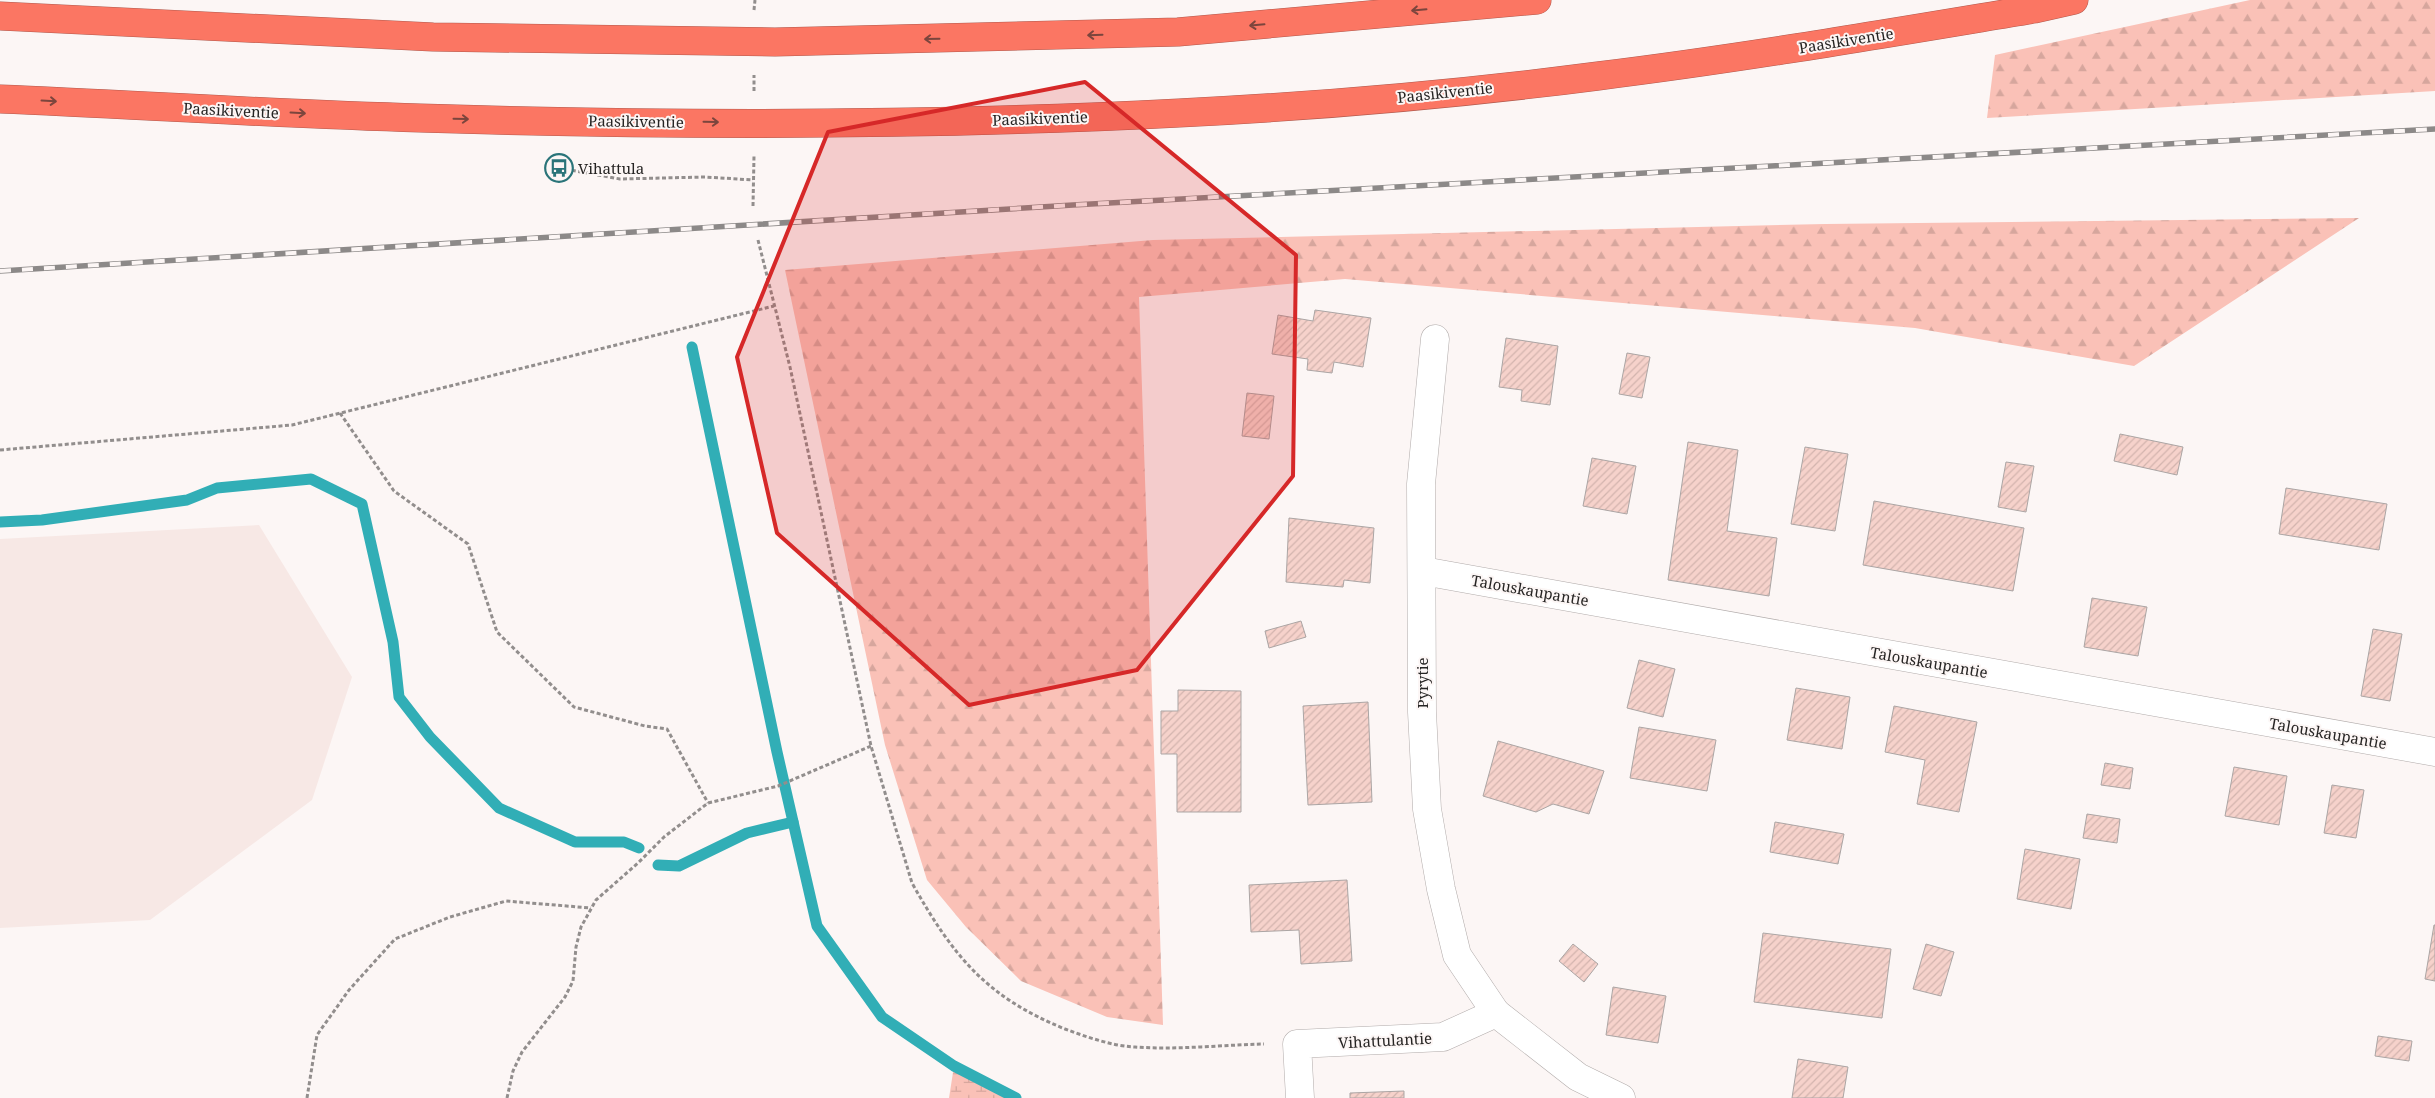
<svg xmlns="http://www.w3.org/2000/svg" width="2435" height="1098" font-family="'Noto Serif',serif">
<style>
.built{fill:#f7e8e5}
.forest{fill:url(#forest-firs)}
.wetland{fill:url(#wetland-marsh)}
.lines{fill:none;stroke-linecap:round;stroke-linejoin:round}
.stream{stroke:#31aeb6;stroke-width:11}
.building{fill:url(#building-hatch);stroke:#aba5a4}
.street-casing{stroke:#b1abaa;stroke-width:29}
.highway-casing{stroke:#b0594d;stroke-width:29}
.path{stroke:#928e8d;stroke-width:3;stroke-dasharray:4 2.5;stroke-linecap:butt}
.street{stroke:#fff;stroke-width:28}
.highway{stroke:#fb7663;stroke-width:28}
.rail-casing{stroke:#8c8988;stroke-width:5.5}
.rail{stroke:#fcf6f5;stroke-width:4;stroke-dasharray:11;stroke-linecap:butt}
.oneway{stroke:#7b453d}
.marked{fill:#d62828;fill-opacity:0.2;stroke:#d62828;stroke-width:4;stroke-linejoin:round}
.labels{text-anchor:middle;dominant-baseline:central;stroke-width:4;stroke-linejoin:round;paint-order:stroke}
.street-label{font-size:15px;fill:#262423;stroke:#fcf6f5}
.poi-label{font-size:15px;fill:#262423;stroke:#fcf6f5;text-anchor:start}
</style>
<defs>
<pattern id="forest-firs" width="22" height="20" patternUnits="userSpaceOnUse" patternTransform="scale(1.25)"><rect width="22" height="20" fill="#fac1b7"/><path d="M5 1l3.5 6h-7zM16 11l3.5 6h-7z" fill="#d6a69d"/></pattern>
<pattern id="wetland-marsh" width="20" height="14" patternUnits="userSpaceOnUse" patternTransform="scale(1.25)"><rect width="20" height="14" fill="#fac1b7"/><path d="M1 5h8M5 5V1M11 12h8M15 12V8" fill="none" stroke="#d6a69d"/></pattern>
<pattern id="building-hatch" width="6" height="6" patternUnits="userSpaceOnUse" patternTransform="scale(1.25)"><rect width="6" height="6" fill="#f6d2cb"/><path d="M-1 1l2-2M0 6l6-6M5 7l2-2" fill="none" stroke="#d3b4ae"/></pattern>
</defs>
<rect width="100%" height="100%" fill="#fcf6f5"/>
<polygon class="built" points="259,525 352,677 312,800 150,920 0,928 0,539"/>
<g class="forest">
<polygon points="2250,0 2435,0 2435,91 1987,118 1995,55"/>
<polygon points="2359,218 2134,366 1915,328 1345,279 1139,297 1163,1025 1107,1017 1021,981 966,927 927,880 885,745 785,270 1153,240 1825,224"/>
</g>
<polygon class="wetland" points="954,1066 1016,1098 949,1098"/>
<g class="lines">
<g class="stream">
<polyline points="692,347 777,752 817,926 882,1017 954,1066 1016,1098"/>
<polyline points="0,522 42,520 187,500 217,488 311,479 362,504 393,642 399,697 430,737 499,808 575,842 624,842 639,848"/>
<polyline points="658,865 679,866 747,833 793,822"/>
</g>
</g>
<g class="building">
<polygon points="1315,310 1371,318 1363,367 1334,362 1332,373 1307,370 1308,359 1272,354 1278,315 1313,321"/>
<polygon points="1506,338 1558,346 1550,405 1521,401 1522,390 1499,387"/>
<polygon points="1627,353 1650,357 1642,398 1619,394"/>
<polygon points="1247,393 1274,396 1269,439 1242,436"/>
<polygon points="2120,434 2183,447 2177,475 2114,461"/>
<polygon points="1688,442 1738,450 1727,531 1777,538 1769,596 1668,580"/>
<polygon points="1805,447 1848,454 1835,531 1791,524"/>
<polygon points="1592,458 1636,466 1627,514 1583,506"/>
<polygon points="2006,462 2034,466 2026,512 1998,507"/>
<polygon points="2286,488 2387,504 2379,550 2279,534"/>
<polygon points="1874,501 2024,528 2013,591 1863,565"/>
<polygon points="1289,518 1374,528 1370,583 1344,580 1343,587 1286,582"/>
<polygon points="2092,598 2147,607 2138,656 2084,647"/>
<polygon points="1301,621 1306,637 1269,648 1265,631"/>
<polygon points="2373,629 2402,634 2390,701 2361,696"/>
<polygon points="1639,660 1675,669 1663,717 1627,708"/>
<polygon points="1796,688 1850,697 1842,749 1787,740"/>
<polygon points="1178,690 1241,691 1241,812 1177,812 1177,754 1161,754 1161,711 1178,711"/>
<polygon points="1368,702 1372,802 1308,805 1303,706"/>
<polygon points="1894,706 1977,722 1959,812 1917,804 1925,760 1885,752"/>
<polygon points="1639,727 1716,740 1707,791 1630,778"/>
<polygon points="1498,741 1604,771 1589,814 1553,804 1536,812 1483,796"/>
<polygon points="2105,763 2133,768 2130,789 2101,785"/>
<polygon points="2234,767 2287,776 2279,825 2225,816"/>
<polygon points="2332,785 2364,790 2356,838 2324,833"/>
<polygon points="2087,814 2120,819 2117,843 2083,838"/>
<polygon points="1775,822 1844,834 1838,864 1770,852"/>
<polygon points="2025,849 2080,859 2071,909 2017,899"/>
<polygon points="1347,880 1352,961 1301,964 1299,930 1251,932 1249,885"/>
<polygon points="2434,925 2435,925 2435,981 2425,979"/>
<polygon points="1763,933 1891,949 1882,1018 1754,1002"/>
<polygon points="1573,944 1598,964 1584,982 1559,961"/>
<polygon points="1926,944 1954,952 1941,996 1913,989"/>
<polygon points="1613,987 1666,996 1658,1043 1606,1035"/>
<polygon points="2378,1036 2412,1041 2409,1061 2375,1056"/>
<polygon points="1798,1059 1848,1067 1843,1098 1792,1098"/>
<polygon points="1404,1091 1404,1098 1350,1098 1350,1093"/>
</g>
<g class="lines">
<defs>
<g id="street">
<polyline points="1435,339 1421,484 1422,712 1427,809 1441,889 1457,955 1496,1013"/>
<polyline points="1423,571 2435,752"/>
<polyline points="1300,1098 1297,1044 1443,1037 1496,1013 1578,1077 1621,1098"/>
</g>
<g id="highway">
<polyline points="0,16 433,37 775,42 1178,32 1537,0"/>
<path d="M0,99c140,6 280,15 420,19 253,8 507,8 759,-5 140,-7 280,-19 419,-37 146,-18 291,-43 436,-67l40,-9"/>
</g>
</defs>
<use href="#street" class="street-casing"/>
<use href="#highway" class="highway-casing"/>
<g class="path">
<polyline points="754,10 755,0"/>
<polyline points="754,91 754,75"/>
<polyline points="559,168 620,179 705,177 753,180"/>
<polyline points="753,206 754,156"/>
<path d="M758,240l32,127 81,379 41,137c41,73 74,114 153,146 22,8 47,17 70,18 42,3 87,-2 129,-3"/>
<polyline points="340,413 394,491 468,544 497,632 574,707 645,726 667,729 708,803"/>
<polyline points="0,450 292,425 774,306"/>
<polyline points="307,1098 317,1035 349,990 395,939 450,917 506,901 591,908"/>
<polyline points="507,1098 513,1071 522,1052 565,997 573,981 576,947 581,927 596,900 638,863 664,837 708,803 778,786 871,746"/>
</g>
<use href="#street" class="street"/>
<use href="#highway" class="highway"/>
<defs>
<polyline id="rail" points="0,271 1073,205 2435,129"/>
</defs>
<use href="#rail" class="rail-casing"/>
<use href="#rail" class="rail"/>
</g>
<defs><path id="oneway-shaft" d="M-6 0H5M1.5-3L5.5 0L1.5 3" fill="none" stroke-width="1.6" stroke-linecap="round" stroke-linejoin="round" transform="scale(1.25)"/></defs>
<g class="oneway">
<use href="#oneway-shaft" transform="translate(1419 10) rotate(175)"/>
<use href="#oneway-shaft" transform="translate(1257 25) rotate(175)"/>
<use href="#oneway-shaft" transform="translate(1095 35) rotate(178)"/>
<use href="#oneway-shaft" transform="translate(932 39) rotate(179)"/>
<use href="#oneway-shaft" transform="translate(49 101) rotate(3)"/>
<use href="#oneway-shaft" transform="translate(298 113) rotate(3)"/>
<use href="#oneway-shaft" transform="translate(461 119) rotate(1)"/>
<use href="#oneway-shaft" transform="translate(711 122) rotate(1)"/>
</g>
<path class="marked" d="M1085,82l211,173 -3,221 -156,194 -168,35 -192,-172 -40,-176 91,-225z"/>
<defs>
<symbol id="bus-ring" viewBox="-11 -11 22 22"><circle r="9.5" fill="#fcf6f5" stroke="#2a7479" stroke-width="1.5"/><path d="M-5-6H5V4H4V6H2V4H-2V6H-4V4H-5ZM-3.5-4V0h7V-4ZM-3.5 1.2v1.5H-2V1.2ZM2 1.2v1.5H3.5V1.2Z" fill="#2a7479"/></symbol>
</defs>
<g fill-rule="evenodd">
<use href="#bus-ring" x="543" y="152" width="32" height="32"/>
</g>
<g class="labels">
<g class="street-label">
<text transform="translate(1846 40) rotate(-9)">Paasikiventie</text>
<text transform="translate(1445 92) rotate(-6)">Paasikiventie</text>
<text transform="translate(231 110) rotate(3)">Paasikiventie</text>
<text transform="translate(1040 118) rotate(-2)">Paasikiventie</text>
<text transform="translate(636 121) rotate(1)">Paasikiventie</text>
<text transform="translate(1530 590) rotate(10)">Talouskaupantie</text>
<text transform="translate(1929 662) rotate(10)">Talouskaupantie</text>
<text transform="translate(1422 683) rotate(-90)">Pyrytie</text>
<text transform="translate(2328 733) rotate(10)">Talouskaupantie</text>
<text transform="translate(1385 1040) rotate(-3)">Vihattulantie</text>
</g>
<g class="poi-label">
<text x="578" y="168">Vihattula</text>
</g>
</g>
</svg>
